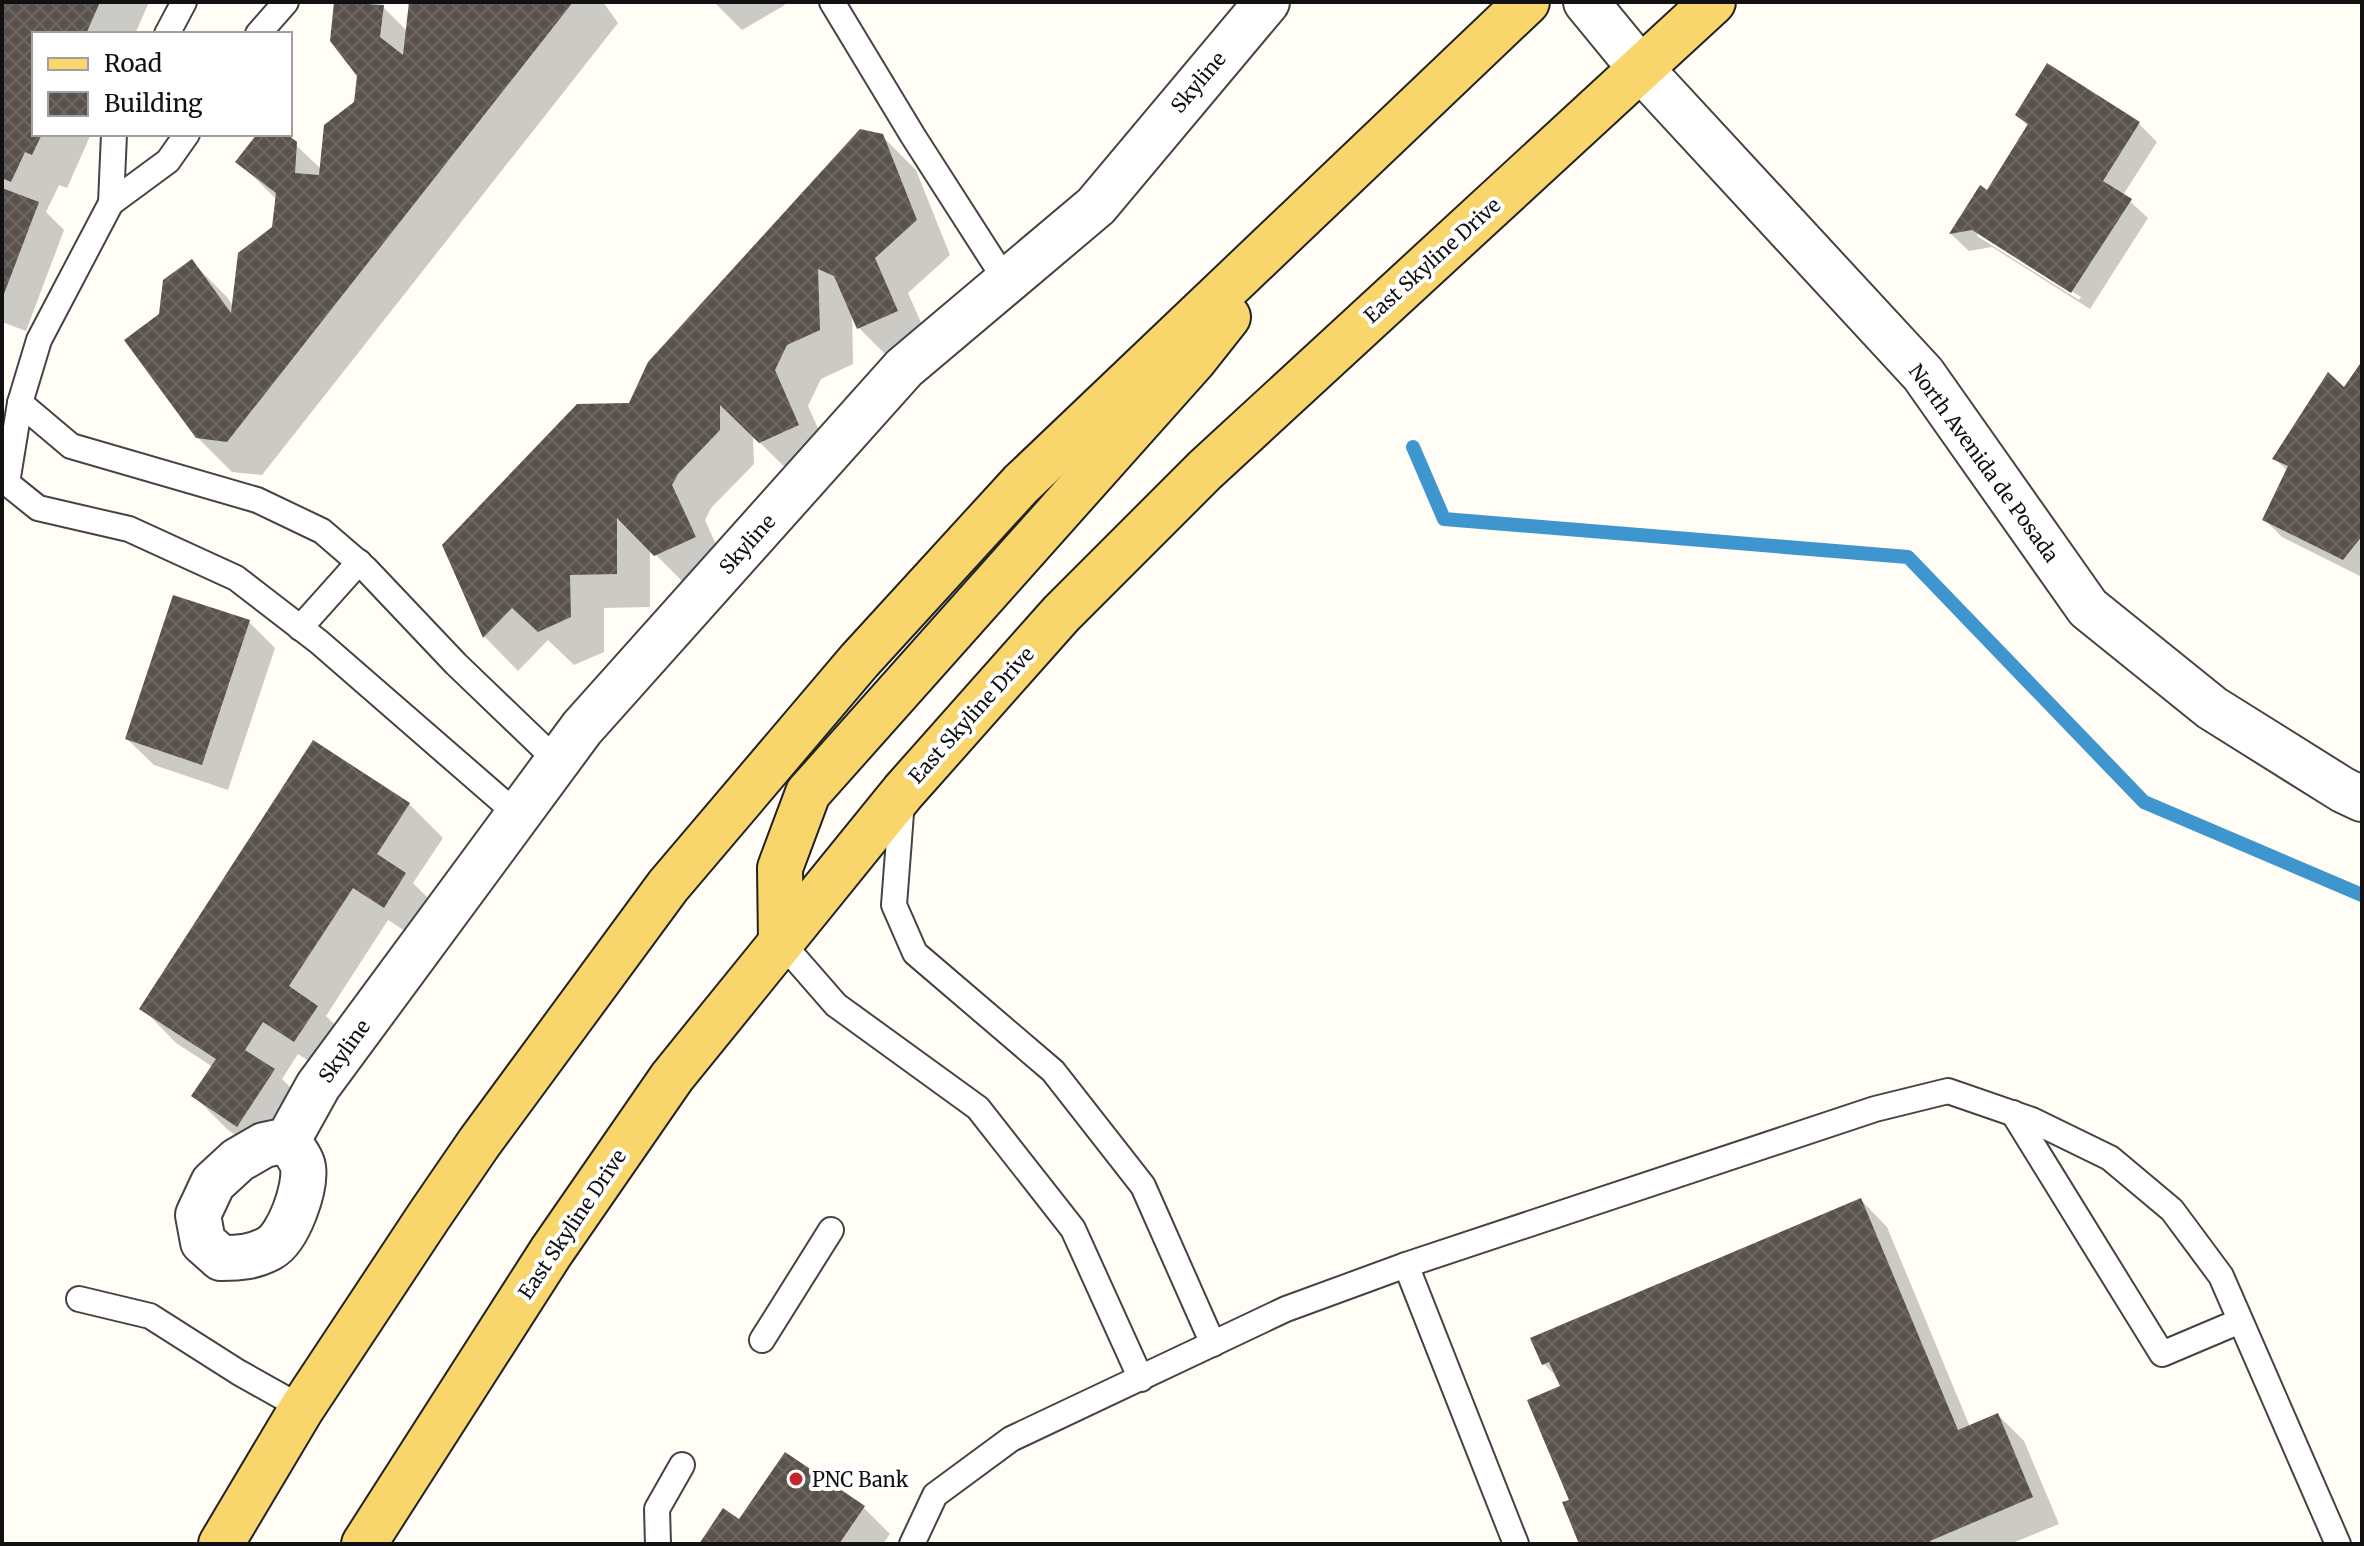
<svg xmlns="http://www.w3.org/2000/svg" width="2364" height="1546" font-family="Merriweather,serif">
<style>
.shadow{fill:#0003;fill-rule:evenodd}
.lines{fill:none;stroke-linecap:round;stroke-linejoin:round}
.stream{stroke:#3f96cf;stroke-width:14}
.building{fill:url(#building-cross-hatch)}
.service-casing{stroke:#444;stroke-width:28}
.minor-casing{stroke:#444;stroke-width:48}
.primary-casing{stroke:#222;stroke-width:48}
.service{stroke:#fff;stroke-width:24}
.minor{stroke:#fff;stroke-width:44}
.primary{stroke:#f9d66b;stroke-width:44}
.poi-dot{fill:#c4262e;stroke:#fff;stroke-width:3}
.labels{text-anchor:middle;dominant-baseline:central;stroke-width:8;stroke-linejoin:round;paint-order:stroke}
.street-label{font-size:20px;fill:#111;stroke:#fff}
.poi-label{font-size:20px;fill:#111;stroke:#fff;text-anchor:start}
</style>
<defs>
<pattern id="building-cross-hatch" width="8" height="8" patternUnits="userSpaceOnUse" patternTransform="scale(2)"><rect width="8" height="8" fill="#5a524d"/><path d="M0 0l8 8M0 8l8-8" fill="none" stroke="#6d6662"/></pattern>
</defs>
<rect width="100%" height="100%" fill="#fffdf5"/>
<g class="shadow">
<polygon points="2,2 149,2 135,34 34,34 34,134 91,134 67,188 59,185 46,212 64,230 26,331 2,322"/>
<polygon points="337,2 383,7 408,32 411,2 603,2 618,23 262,475 232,472 197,437 161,315 192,262 226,296 234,307 274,228 277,200 238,161 260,134 284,134 321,169 356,103 359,75 332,40"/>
<polygon points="714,2 783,2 785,5 742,30"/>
<path d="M2048,66l91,58 18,18 -34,53 25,23 -58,91 -98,-62 -23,4 -18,-17 29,-46 8,4 41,-65 -12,-12zM1977,231l104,66 -2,3 -102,-64z"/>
<polygon points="882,136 916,170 950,255 908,293 931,345 893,362 859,328 852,312 853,364 821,379 808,406 832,459 794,476 753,436 754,464 711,508 705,520 728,572 690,589 650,549 650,607 604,608 604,652 574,665 548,640 518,671 485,637 444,545 630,405"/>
<polygon points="2362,366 2362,577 2282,537 2264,519 2288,471 2275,459 2345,390"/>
<polygon points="249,622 275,648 228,790 154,765 127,739"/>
<polygon points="409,804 443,838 413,883 439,909 419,940 388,920 326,1016 351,1041 329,1074 298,1054 282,1079 308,1105 272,1159 228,1130 194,1096 213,1067 176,1043 142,1008"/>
<polygon points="1861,1200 1887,1227 1970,1427 1998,1415 2024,1441 2059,1524 2010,1544 1582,1544 1571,1501 1562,1387 1559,1379 1544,1364"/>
<polygon points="864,1508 890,1534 883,1544 702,1544 740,1521"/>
</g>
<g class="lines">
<polyline class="stream" points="1413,447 1444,519 1908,557 2144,802 2362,895"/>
</g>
<g class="building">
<polygon points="2,2 100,2 86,34 34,34 34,134 42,134 32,155 25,152 11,182 2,178"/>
<polygon points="334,2 384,5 380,37 403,55 409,2 573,2 227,442 196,438 124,340 159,314 163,280 192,259 231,313 238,253 272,227 276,193 235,162 257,134 287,134 297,142 295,173 319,175 324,125 354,102 357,76 330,41"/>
<polygon points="2047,63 2140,122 2103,181 2132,199 2071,293 1972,230 1949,234 1980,185 1987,190 2028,124 2015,115"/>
<polygon points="860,129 883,134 917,220 875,258 898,311 857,329 834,276 818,269 820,330 787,345 775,370 799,425 759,443 720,405 720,430 678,474 672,485 696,537 654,556 617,518 617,574 570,575 571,617 538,632 512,608 483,638 442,545 577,404 629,403 648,362"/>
<polygon points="2,188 39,202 2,299"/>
<polygon points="2362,361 2362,536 2343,560 2262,520 2288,466 2272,459 2328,372 2344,387"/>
<polygon points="173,595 250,620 202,765 125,739"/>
<polygon points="313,740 410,803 377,854 406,873 384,908 353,888 289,986 318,1006 294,1042 263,1022 245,1050 275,1069 237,1127 191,1096 216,1059 139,1009"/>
<polygon points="1861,1198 1958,1430 1998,1413 2033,1497 1930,1541 1932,1544 1579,1544 1562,1502 1569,1500 1527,1400 1560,1386 1549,1362 1542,1365 1530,1338"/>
<polygon points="785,1452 865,1506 839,1544 699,1544 723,1508 739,1519"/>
</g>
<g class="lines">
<defs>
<g id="service">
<polyline points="832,2 913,136 1006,281"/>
<polyline points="167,34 184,2"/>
<polyline points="258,34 286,2"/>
<polyline points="111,203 114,134"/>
<polyline points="20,403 39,340 111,203 168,161 187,134"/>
<polyline points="300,628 359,562"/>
<polyline points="902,800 894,905 915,953 1053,1071 1143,1186 1213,1344"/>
<polyline points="518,815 319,642 236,578 129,529 38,508 7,483 20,403 71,446 257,500 322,531 365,568 456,664 557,761"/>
<polyline points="781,942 836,1005 978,1108 1073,1229 1141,1379"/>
<polyline points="2013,1113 2162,1354 2240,1321"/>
<polyline points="1406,1265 1516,1544"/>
<polyline points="79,1299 150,1316 238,1372 302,1408"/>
<polyline points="762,1340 831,1230"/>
<polyline points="658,1544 657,1509 682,1465"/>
<polyline points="912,1544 935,1495 1011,1439 1286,1309 1406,1265 1875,1109 1948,1091 2032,1120 2110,1158 2172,1210 2221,1276 2338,1544"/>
</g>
<g id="minor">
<polyline points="1586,2 1641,69 1923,374 2088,608 2212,708 2343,790 2362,799"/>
<path d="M288,1140c4,8 14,19 15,27 3,21 -14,70 -33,81 -16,9 -30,10 -49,10l-18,-16 -5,-27 15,-32 25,-23 26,-15 24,-5 30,-54 264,-358 322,-360 192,-162 171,-204"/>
</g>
<g id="primary">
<polyline points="781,942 780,868 808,793 1194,360 1228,317"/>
<polyline points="221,1544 302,1408 429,1216 479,1143 668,886 859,661 1021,484 1527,2"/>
<polyline points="364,1544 551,1252 672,1077 903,792 1061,614 1205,470 1713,2"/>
</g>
</defs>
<use href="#service" class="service-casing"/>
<use href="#minor" class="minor-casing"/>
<use href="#primary" class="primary-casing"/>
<use href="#service" class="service"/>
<use href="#minor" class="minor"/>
<use href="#primary" class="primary"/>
</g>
<circle class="poi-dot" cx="796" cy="1479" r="8"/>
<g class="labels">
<g class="street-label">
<text transform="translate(1198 82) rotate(-50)">Skyline</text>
<text transform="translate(1432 260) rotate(-42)">East Skyline Drive</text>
<text transform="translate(1984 463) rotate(54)">North Avenida de Posada</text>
<text transform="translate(747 544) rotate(-48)">Skyline</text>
<text transform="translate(971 715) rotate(-48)">East Skyline Drive</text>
<text transform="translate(344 1051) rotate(-54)">Skyline</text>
<text transform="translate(572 1224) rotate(-56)">East Skyline Drive</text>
</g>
<g class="poi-label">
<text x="812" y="1479">PNC Bank</text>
</g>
</g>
<rect width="2364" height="1546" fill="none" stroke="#111111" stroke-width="8"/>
<rect x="32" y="32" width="260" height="104" fill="#ffffff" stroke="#a0a0a0" stroke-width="2"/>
<rect x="48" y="58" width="40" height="12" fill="#f9d66b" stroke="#a0a0a0" stroke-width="2"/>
<text x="104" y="72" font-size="24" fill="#111111">Road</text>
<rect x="48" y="92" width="40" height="24" fill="url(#building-cross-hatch)" stroke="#a0a0a0" stroke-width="2"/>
<text x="104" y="112" font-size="24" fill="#111111">Building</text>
</svg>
